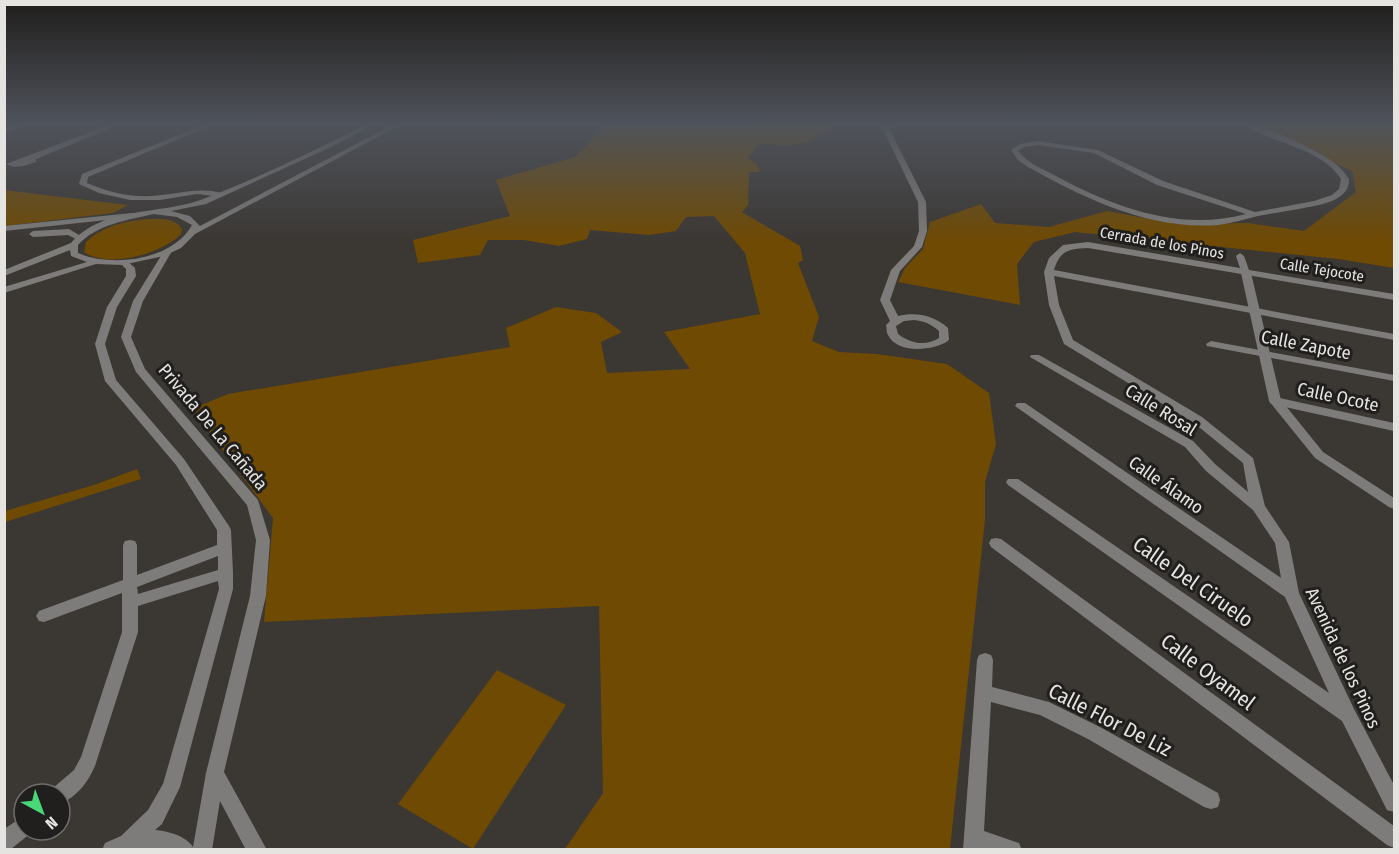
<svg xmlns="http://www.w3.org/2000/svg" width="1399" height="854" font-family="'Fira Sans Condensed',sans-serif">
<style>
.green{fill:#6f4a02}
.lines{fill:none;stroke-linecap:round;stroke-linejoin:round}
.minor{fill:#7e7c7a;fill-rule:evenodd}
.tertiary{fill:#7e7c7a;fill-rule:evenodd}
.labels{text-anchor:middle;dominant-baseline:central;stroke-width:6;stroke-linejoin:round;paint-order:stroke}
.far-street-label{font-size:15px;fill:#e6e4e1;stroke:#201f1d}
.street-label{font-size:18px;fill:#e6e4e1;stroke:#201f1d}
.near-street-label{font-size:21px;fill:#e6e4e1;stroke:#201f1d}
</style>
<rect width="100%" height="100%" fill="#3b3733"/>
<g class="green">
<path d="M559,123h280c-35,25 -39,23 -81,21l-10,14 10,7 2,7h-11l-1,33 -6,7 58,34 3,14 -5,3 21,54 -7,24 27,11 38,2 70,10 42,29 7,51 -11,38v38l-35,329h-385l38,-56 -4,-187 -335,16 9,-104 -81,-109 36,-15 282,-47 -4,-19 50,-21 40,6 26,19 -21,10 6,31 83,-4 -26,-37 96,-18 -15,-61 -31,-37 -28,1 -10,14 -27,4 -59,-5 -3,9 -28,7 -35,-6h-36l-8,15 -62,8 -5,-23 97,-24 -14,-36 79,-23 27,-28 -12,-6 -30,2z"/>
<polygon points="1246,123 1394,123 1394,268 1338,259 1075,232 1034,242 1017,264 1020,305 898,282 905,268 923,249 930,222 981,204 995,223 1049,227 1107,211 1177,224 1248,223 1304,231 1356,192 1352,171"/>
<polygon points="4,190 128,205 113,213 5,226"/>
<path d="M148,219c11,0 27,-2 34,10l-1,5c-19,20 -73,35 -97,18l2,-10c17,-16 39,-21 62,-23z"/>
<polygon points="137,469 141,479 5,522 5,511 94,485"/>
<polygon points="497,670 566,705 473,849 398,804"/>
</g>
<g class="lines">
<g class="minor">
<polygon points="21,123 30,123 4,133 4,129"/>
<path d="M114,123h9l-87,36v3c-10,3 -20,8 -30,2z"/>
<path d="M208,123h9l-129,54 -1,6c24,10 48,16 74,12 22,-2 39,-8 61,-2v4l-25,-3 -37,6h-30l-31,-7 -20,-9 3,-10z"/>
<path d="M880,123l7,2 20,-2 -18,5 37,74 1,29 -5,16 -22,24 -10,29 8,16c18,-4 35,-1 50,12l1,11 -1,2c-15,10 -51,13 -60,-6 -2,-3 -1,-7 -2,-10l4,-4 -10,-21 11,-30 23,-24 5,-15 -1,-29zM914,320c10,1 17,4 25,11v7c-14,9 -29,5 -41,-4l-2,-8 8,-5z"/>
<path d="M1241,123c20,0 74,26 92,39 7,5 11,10 16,17 1,22 -29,26 -45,29 -15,3 -31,5 -46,8 -13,3 -26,7 -40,9 -69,5 -132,-26 -190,-58l-10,-7 -7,-10 9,-6 18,-3 60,9 65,31 92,31 59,-11 18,-6 7,-6 2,-10c-21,-33 -70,-35 -100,-56zM1038,145l56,8 63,32 89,29c-67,18 -132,-7 -190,-38 -13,-7 -29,-13 -38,-25l6,-4z"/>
<polygon points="132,213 135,213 135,217 4,231 4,226"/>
<polygon points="69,229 84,238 80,241 68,235 33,237 29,234 33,231"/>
<path d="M1088,242l152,26 -4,-12 4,-3 4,3 5,14 145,24v6l-306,-52c-19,1 -28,2 -34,22l340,64v6l-340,-64 5,29 14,35 129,77 51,41 12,48 24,36 10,51 55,116 40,76v27l-7,-2 -45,-89 -334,-236 -2,-3 2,-3h10l311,214 -44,-96 -270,-191 2,-3h8l256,175 -6,-35 -22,-33 -47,-39 -21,-24 -155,-90 1,-2h8l154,86 22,23 33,28 -5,-29 -49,-40 -130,-79 -15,-39 -5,-33 5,-14 14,-13z"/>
<path d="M168,248l4,3 -29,50 -12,36 14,32 113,131 12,40 -4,56 -42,176 43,78h-21l-26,-49 -8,49h-110l3,-7 16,-7 27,-26 15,-26 56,-195 -1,-8 -80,25v26l-43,134c-7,16 -18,31 -35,38v-10h-9l2,-6 21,-18 7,-13 41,-125v-39l-78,29 -5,-1 -3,-5 3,-5 84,-31v-35l2,-4 5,-1 5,1 2,4v30l80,-30v-15l-41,-65 -71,-84 -10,-37 12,-37 19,-31v-7l-7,-7 1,-2h6l9,8 1,8 -19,31 -12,37 11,36 68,79 45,67 2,4 2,43v16l-53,198 -18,37 -7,6c13,1 31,6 38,17l13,-74 44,-177 6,-56 -9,-35 -111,-133 -15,-35 12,-36 31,-50zM218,556v14l-80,24 -1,-7z"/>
<polygon points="1211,341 1394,375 1394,381 1207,346 1206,344"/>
<polygon points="1275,397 1394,423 1394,431 1271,404 1269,401 1271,398"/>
<polygon points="996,538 1001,539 1394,826 1394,848 1387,845 991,547 989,543 991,539"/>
<polygon points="985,653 991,655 993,660 992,687 1049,702 1100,727 1218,793 1220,800 1218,807 1211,809 1204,807 1088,739 1040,715 991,702 984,831 1019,843 1022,850 963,850 977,660 979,655"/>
<polygon points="24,816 24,830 32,830 31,833 11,849 4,850 4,829"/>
</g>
<g class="tertiary">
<path d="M369,123h8l-46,24 -125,57 -35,7 19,5 10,10 196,-103h8l-209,111 -14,14 -17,8 -42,9 -26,-1 -92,29v-6l83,-25 -16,-6 -1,-6 -66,26v-6l67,-27c32,-37 90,-28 132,-44 56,-21 112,-49 166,-76zM154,214l23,3 15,8c-19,35 -80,43 -114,28v-8c19,-21 50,-25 76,-31z"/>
<polygon points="1246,270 1251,273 1281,400 1323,452 1394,498 1394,509 1389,507 1315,458 1269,401 1241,273"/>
</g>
</g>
<linearGradient id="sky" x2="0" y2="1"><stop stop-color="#201e1c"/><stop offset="0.51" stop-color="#4f535b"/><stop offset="1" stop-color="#4f535b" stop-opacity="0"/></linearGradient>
<rect width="1399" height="243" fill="url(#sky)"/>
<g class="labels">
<g class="far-street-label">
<text transform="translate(1162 243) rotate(10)">Cerrada de los Pinos</text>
<text transform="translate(1322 270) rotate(9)">Calle Tejocote</text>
</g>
<g class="street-label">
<text transform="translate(1306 345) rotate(11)">Calle Zapote</text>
<text transform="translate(1338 397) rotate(12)">Calle Ocote</text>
<text transform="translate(1161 410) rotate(32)">Calle Rosal</text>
<text transform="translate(213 427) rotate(50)">Privada De La Cañada</text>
<text transform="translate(1166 485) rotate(35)">Calle Álamo</text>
<text transform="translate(1343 658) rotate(65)">Avenida de los Pinos</text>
</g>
<g class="near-street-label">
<text transform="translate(1193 582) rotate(35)">Calle Del Ciruelo</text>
<text transform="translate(1208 672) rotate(37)">Calle Oyamel</text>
<text transform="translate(1110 720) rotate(27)">Calle Flor De Liz</text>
</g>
</g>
<rect width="1399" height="854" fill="none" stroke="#e6e4e1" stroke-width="12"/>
<g transform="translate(42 812) rotate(139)"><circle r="28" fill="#201f1d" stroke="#6f6e6b" stroke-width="1.5"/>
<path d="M0-4.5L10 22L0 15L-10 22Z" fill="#4ad778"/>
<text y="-9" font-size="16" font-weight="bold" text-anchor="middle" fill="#e6e4e1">N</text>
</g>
</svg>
